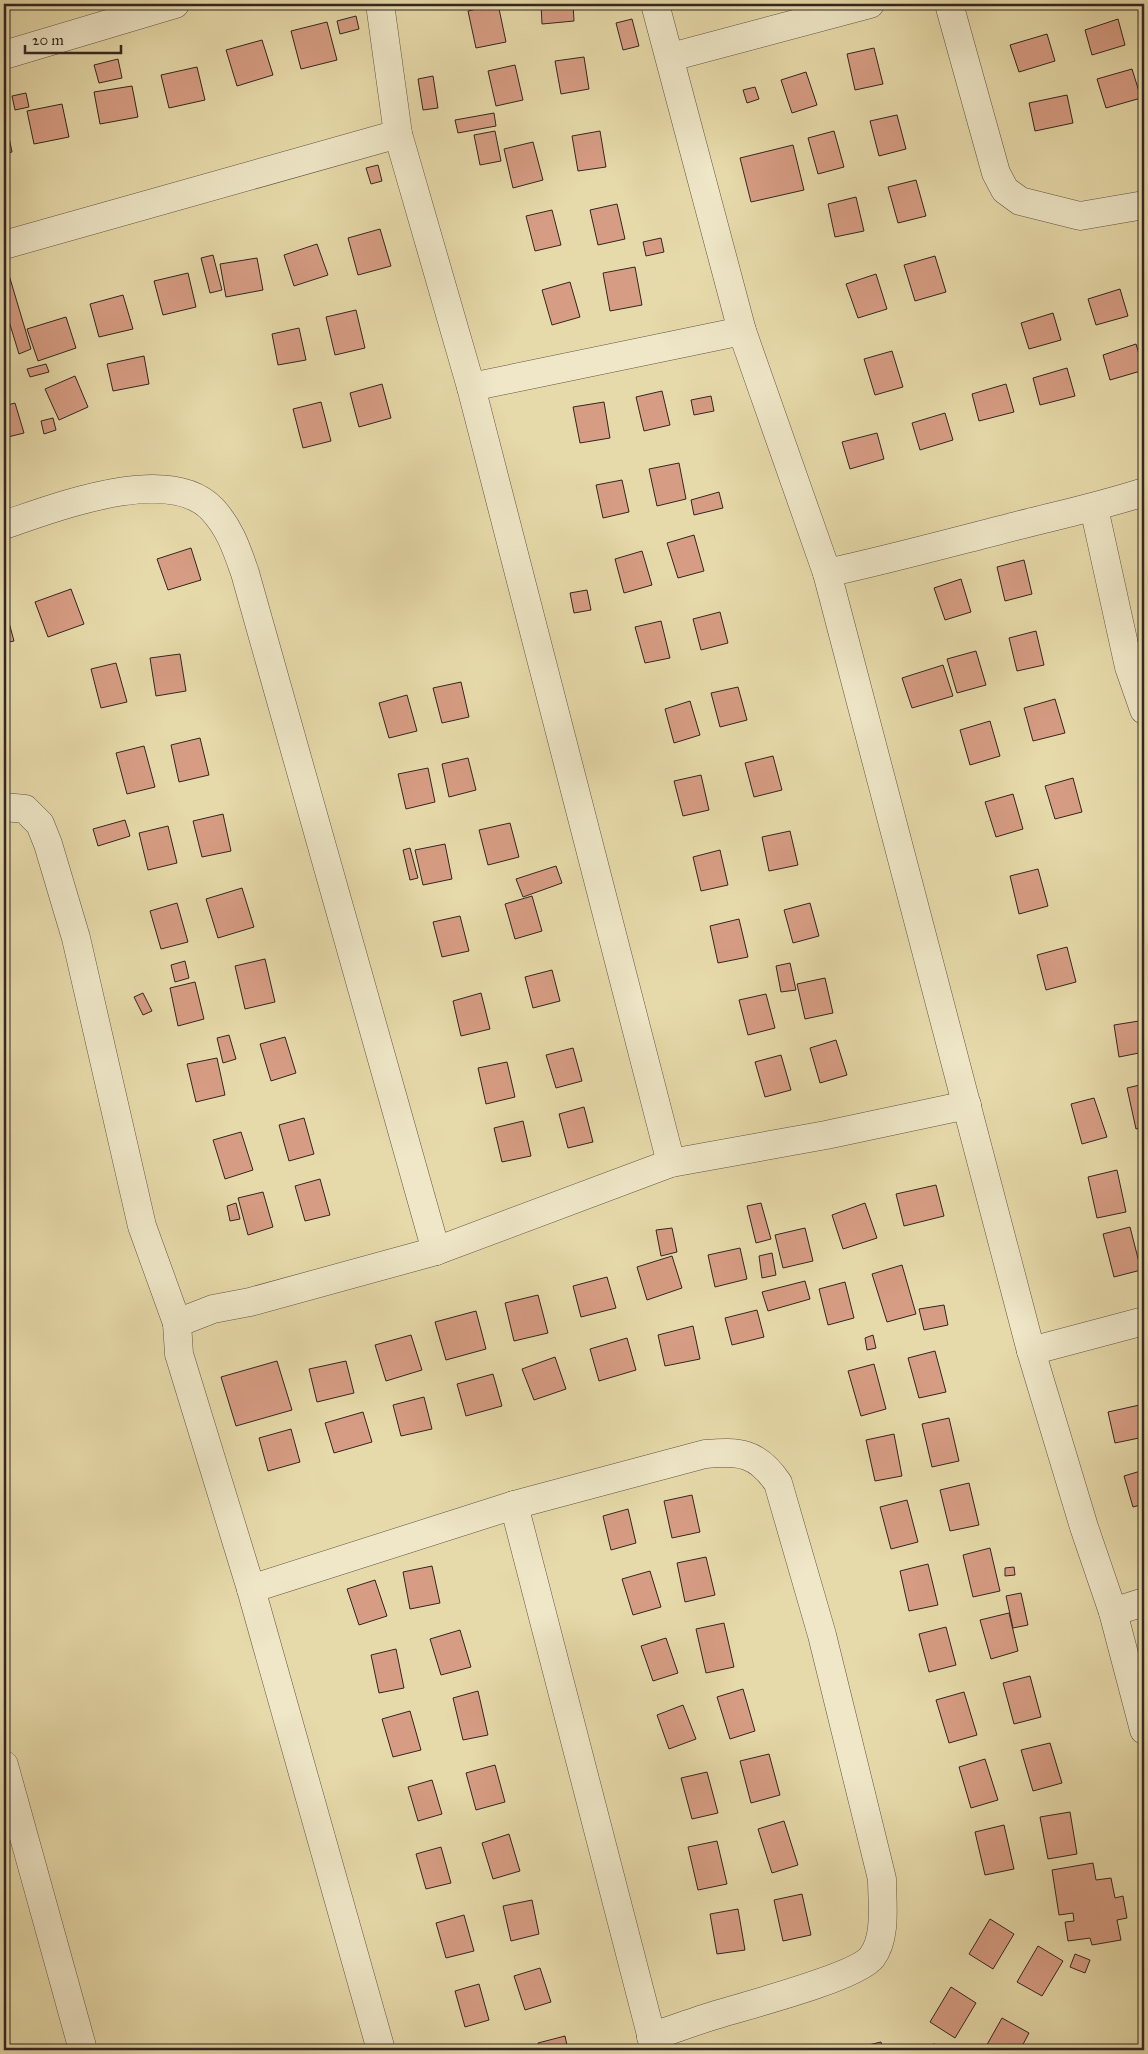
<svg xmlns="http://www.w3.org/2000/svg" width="1148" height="2054" font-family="'IM FELL Great Primer',serif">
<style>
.building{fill:#d79d84;stroke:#322620}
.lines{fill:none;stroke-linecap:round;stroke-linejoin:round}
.minor-casing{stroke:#5f5342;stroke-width:29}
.minor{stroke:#efe7c8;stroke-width:28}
</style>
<rect width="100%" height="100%" fill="#e7daaa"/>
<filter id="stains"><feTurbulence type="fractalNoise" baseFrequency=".004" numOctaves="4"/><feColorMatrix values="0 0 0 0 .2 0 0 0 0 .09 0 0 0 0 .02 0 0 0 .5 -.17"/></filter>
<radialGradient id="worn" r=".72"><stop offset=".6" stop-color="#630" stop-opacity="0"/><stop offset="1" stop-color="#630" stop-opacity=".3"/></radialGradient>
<g class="building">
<polygon points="498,4 506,42 476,48 468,11"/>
<polygon points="541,4 573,4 574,21 542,24"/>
<polygon points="356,16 359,29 340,34 337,21"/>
<polygon points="632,19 639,46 623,50 616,23"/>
<polygon points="1118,19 1125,45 1092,55 1085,30"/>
<polygon points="327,22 337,60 301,69 291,31"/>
<polygon points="1047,34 1055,61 1019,72 1010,45"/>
<polygon points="262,40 273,75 237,86 226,50"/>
<polygon points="874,48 883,84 855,90 847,54"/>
<polygon points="584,57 589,89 561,94 555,61"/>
<polygon points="118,59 122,78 99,83 94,65"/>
<polygon points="515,65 523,100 496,106 488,71"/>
<polygon points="197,67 205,100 169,108 161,75"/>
<polygon points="1132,69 1141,98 1106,108 1097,79"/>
<polygon points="806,72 817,105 792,113 781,80"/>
<polygon points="433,76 438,108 423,110 418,79"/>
<polygon points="132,86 138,117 100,124 94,92"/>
<polygon points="755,87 759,99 747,103 743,90"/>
<polygon points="26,93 29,107 15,110 12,96"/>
<polygon points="1067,95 1073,123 1035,131 1029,103"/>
<polygon points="62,104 69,137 34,144 27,111"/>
<polygon points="494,113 496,126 458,133 455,120"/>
<polygon points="897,115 906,149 879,156 870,121"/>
<polygon points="6,123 12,152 4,154 4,124"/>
<polygon points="495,131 501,161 480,165 474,135"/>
<polygon points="600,131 606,167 578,171 572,136"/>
<polygon points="834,131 844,167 818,174 808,138"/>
<polygon points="533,142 543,180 513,188 504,149"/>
<polygon points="793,145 804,190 751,202 740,158"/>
<polygon points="378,165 382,181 371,184 366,168"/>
<polygon points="916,180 926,216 898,223 888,187"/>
<polygon points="856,197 864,231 835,237 828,204"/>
<polygon points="617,204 625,239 598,245 590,210"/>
<polygon points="552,210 561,245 535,251 526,216"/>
<polygon points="380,229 391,266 358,275 348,238"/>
<polygon points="661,238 664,252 646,256 643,242"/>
<polygon points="317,244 328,275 294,286 284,255"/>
<polygon points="213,255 222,290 210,293 201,258"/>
<polygon points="935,256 946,292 915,301 904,265"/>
<polygon points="257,258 263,290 226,297 220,264"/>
<polygon points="6,265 31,349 19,354 4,305 4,266"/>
<polygon points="635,267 642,305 610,311 603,273"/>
<polygon points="188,273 196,307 163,315 154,281"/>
<polygon points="876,274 887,309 858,318 846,284"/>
<polygon points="570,282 580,317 552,325 542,290"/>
<polygon points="1120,289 1128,316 1096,325 1088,299"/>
<polygon points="123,295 133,329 99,337 90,304"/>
<polygon points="356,310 365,348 335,355 326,317"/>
<polygon points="1053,313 1061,340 1029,349 1021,323"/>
<polygon points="66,317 76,348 38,361 27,329"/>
<polygon points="299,328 306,360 278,365 272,334"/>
<polygon points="1136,344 1144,370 1110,380 1103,355"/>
<polygon points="892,351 903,387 875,395 864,359"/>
<polygon points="144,356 149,384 113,391 107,364"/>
<polygon points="46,364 49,372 30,377 27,369"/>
<polygon points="1067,368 1075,396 1040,405 1033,378"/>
<polygon points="75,376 88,407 59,420 45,389"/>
<polygon points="382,384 391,418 359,427 350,393"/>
<polygon points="1006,384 1014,412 979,421 972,394"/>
<polygon points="662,391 670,425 644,431 636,397"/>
<polygon points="711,396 714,411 694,415 691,400"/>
<polygon points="321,402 331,441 303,448 293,409"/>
<polygon points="604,402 610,438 580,443 573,407"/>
<polygon points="15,403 24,433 4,438 4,406"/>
<polygon points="945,413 953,440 920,450 912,423"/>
<polygon points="53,418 56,430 44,434 41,421"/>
<polygon points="877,433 884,459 850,469 842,442"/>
<polygon points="679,463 686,499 657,506 649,469"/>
<polygon points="622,480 629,512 603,518 596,485"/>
<polygon points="719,492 723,508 694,515 691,500"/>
<polygon points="694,535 704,571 678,578 667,543"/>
<polygon points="191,548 201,580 168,590 157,559"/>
<polygon points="642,551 652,585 624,593 615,559"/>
<polygon points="1024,560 1032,594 1005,601 997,567"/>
<polygon points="961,579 971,612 945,620 934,588"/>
<polygon points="71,589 84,624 48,637 35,602"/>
<polygon points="587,590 591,610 574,613 570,593"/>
<polygon points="5,608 14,641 4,643 4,609"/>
<polygon points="720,612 728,643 701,650 693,619"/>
<polygon points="661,621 670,658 645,663 635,627"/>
<polygon points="1036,631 1044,665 1017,671 1009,638"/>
<polygon points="976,651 986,685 957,693 947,659"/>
<polygon points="180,654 186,691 156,696 150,658"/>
<polygon points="116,663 127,702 101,708 91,669"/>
<polygon points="943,665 953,696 912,708 902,678"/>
<polygon points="461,682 469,717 442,723 433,688"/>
<polygon points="738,687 747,720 720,727 711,693"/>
<polygon points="407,695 417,731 389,738 379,703"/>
<polygon points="1055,699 1065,733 1033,741 1024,708"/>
<polygon points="690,701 700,735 674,743 665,709"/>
<polygon points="990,721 1000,756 970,765 960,730"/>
<polygon points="200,738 209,775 179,782 171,745"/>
<polygon points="144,746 155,787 127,794 116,753"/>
<polygon points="773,756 782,790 754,797 745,763"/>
<polygon points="468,758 476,790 449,797 442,764"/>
<polygon points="428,768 435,802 406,809 398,774"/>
<polygon points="701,775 709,810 683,816 674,781"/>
<polygon points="1073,778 1082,812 1055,819 1045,786"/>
<polygon points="1013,794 1023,829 996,837 985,802"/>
<polygon points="223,814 231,851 202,857 193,821"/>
<polygon points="125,820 130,836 98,846 93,829"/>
<polygon points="510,823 519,857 488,865 479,830"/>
<polygon points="168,826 177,863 148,870 139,833"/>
<polygon points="790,831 798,865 769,871 762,837"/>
<polygon points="445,844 452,879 423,885 415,850"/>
<polygon points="410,848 418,878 410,880 403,850"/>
<polygon points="720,850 728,885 701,891 693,857"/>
<polygon points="556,866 562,883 523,897 516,879"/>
<polygon points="1038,869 1048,906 1019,914 1010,876"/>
<polygon points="242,888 254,927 218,938 206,899"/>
<polygon points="532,896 542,931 515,939 505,904"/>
<polygon points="177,903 188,942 161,949 150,911"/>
<polygon points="810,903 819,936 793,943 784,910"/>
<polygon points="460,916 469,951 442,957 433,922"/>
<polygon points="739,919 748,957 718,963 710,926"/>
<polygon points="1067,947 1076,982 1046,990 1037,955"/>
<polygon points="265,959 275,1002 245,1009 235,966"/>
<polygon points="185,961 189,978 175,982 171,965"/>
<polygon points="790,963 796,990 781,992 776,966"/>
<polygon points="552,970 560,1001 533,1008 525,977"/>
<polygon points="825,978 833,1013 805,1019 797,984"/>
<polygon points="195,982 204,1019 178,1026 170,988"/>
<polygon points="143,993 152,1011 143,1015 134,997"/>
<polygon points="481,993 490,1029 461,1036 453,1001"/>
<polygon points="766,994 775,1028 748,1035 739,1000"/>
<polygon points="1139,1021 1144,1052 1119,1057 1114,1025"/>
<polygon points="229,1035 236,1059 223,1063 217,1038"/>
<polygon points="285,1037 296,1073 271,1081 260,1044"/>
<polygon points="836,1040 847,1075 820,1083 810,1048"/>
<polygon points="573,1048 582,1081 556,1088 546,1055"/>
<polygon points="781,1055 791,1090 765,1097 755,1062"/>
<polygon points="217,1058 225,1095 196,1102 187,1064"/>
<polygon points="507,1062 515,1097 486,1104 478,1068"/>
<polygon points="1144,1084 1144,1127 1136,1129 1127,1088"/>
<polygon points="1094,1098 1107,1137 1082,1144 1071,1104"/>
<polygon points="584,1107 593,1142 568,1148 559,1114"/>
<polygon points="304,1118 314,1154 289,1161 279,1125"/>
<polygon points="523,1121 531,1156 502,1162 494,1128"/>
<polygon points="241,1132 253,1170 225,1179 213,1140"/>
<polygon points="1117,1170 1126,1212 1097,1218 1088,1177"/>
<polygon points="320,1179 330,1215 305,1221 295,1186"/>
<polygon points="936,1185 944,1216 904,1226 896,1194"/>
<polygon points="263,1192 273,1227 248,1235 238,1198"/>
<polygon points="236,1203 240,1219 230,1221 227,1206"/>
<polygon points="761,1203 771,1239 756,1243 747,1206"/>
<polygon points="865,1203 877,1238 843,1249 832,1215"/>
<polygon points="1130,1227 1141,1270 1114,1277 1103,1234"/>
<polygon points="672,1228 677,1252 661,1256 656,1230"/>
<polygon points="805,1228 813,1261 783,1268 775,1235"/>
<polygon points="740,1248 747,1279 715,1287 708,1255"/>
<polygon points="772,1253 776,1275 762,1278 759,1256"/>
<polygon points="672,1256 682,1288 647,1300 637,1267"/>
<polygon points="902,1265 916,1314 887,1322 872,1274"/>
<polygon points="607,1277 616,1308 581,1317 573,1286"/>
<polygon points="805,1281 810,1299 768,1311 762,1292"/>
<polygon points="845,1282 854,1318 828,1325 819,1289"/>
<polygon points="538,1295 548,1333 514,1341 505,1303"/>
<polygon points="944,1305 948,1325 924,1330 919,1309"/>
<polygon points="757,1310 764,1337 732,1345 725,1318"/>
<polygon points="476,1311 486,1349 446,1360 435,1322"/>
<polygon points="693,1326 700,1359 665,1366 658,1335"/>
<polygon points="411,1335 422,1370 386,1381 375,1345"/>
<polygon points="873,1335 876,1348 867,1350 865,1338"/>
<polygon points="627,1338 636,1370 599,1381 590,1349"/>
<polygon points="935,1351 946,1392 919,1398 908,1358"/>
<polygon points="555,1357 566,1389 534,1400 522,1369"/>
<polygon points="277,1361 292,1410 236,1426 221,1377"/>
<polygon points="346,1361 354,1393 317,1402 309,1369"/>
<polygon points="874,1364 886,1409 861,1416 848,1371"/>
<polygon points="493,1374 502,1406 466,1416 457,1384"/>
<polygon points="424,1397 432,1429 401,1436 393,1405"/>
<polygon points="1144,1404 1144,1437 1115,1443 1108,1412"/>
<polygon points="363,1412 372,1442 334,1453 325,1423"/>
<polygon points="949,1418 959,1461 932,1467 922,1424"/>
<polygon points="291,1429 300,1462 268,1471 259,1438"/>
<polygon points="894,1434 902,1476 875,1481 866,1440"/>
<polygon points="1144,1470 1144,1504 1133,1507 1124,1476"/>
<polygon points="969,1483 979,1525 950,1531 940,1490"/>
<polygon points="692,1495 700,1532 672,1538 664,1501"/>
<polygon points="907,1500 918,1542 891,1549 880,1507"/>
<polygon points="628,1509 636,1543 611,1550 603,1516"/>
<polygon points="990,1548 1000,1591 973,1597 963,1555"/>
<polygon points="706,1557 715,1595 685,1602 677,1563"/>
<polygon points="928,1564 938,1605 909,1611 900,1571"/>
<polygon points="432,1566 440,1603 410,1609 403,1572"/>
<polygon points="1014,1567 1015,1575 1005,1576 1005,1568"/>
<polygon points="650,1571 661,1607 633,1615 622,1579"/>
<polygon points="375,1580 387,1616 359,1625 347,1589"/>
<polygon points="1021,1593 1028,1625 1013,1628 1006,1596"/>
<polygon points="1009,1613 1018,1651 991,1659 980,1620"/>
<polygon points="724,1623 734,1667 706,1673 696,1629"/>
<polygon points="946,1627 956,1665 929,1672 919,1634"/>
<polygon points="460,1630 471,1667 441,1675 430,1639"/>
<polygon points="666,1638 678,1673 653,1681 641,1646"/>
<polygon points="396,1649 404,1688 379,1693 371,1655"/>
<polygon points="1030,1676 1041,1717 1014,1724 1003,1683"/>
<polygon points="743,1689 755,1731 730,1739 717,1697"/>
<polygon points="478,1691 488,1735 463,1740 453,1698"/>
<polygon points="964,1692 977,1735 949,1743 936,1700"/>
<polygon points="683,1705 696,1739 669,1749 657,1715"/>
<polygon points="410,1711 421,1750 393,1757 382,1719"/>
<polygon points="1050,1743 1062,1783 1033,1791 1021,1750"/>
<polygon points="769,1754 780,1795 751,1803 740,1761"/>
<polygon points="985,1759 998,1800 971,1808 959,1767"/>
<polygon points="495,1765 505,1802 476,1810 466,1773"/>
<polygon points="707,1772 718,1813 692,1819 681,1778"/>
<polygon points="432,1780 442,1814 418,1821 408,1787"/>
<polygon points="1070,1812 1077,1854 1048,1859 1040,1817"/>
<polygon points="784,1821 798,1865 772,1873 758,1829"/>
<polygon points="1004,1825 1014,1869 985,1875 975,1832"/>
<polygon points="509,1834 520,1871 493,1879 482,1843"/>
<polygon points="717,1841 727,1884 698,1890 688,1847"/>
<polygon points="441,1847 451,1883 426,1889 416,1854"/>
<polygon points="1093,1863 1096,1880 1111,1878 1115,1898 1123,1896 1127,1918 1117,1920 1121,1940 1092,1945 1090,1938 1068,1941 1065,1922 1074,1921 1073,1913 1059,1915 1052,1870"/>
<polygon points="802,1894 811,1935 783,1941 774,1900"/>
<polygon points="532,1900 539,1934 511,1941 503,1906"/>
<polygon points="738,1909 745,1950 717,1954 710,1914"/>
<polygon points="464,1915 474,1951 446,1958 436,1923"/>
<polygon points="990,1919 1014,1934 993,1969 969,1954"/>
<polygon points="1038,1946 1063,1961 1042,1996 1017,1982"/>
<polygon points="1075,1954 1090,1960 1085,1973 1070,1967"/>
<polygon points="540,1968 551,2002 525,2010 514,1976"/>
<polygon points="479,1984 489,2020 465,2027 455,1991"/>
<polygon points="951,1987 976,2003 955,2038 930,2022"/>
<polygon points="1002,2018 1029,2033 1020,2050 984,2050"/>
<polygon points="565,2036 568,2050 539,2050 538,2043"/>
<polygon points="881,2042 883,2050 847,2050"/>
<polygon points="935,2044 937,2050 906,2050"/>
</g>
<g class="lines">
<defs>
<g id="minor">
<polyline points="380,4 398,134 471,387 671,1163"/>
<polyline points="655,4 742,331 827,573 1031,1351 1084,1527 1113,1612 1144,1730"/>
<polyline points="949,4 996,173 1005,190 1020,201 1080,216 1144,205"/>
<polyline points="4,55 175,4"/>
<polyline points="671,57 870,4"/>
<polyline points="4,245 398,134"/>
<polyline points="471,387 742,331"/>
<polyline points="1094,508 1129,667 1144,710"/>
<path d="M4,525c51,-17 164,-62 208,-16 18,19 25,41 33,64l191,678"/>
<path d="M827,573c64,-14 126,-31 189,-47 43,-11 85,-20 128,-34"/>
<polyline points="4,807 25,809 40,824 48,844 76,938 142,1226 177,1323"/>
<polyline points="1031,1351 1144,1321"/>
<polyline points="514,1505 655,2050"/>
<path d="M251,1589l263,-84 191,-51c34,-3 52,-2 73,29l44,152 60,244c0,24 5,58 -10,78 -16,21 -132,50 -163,60 -19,6 -38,13 -58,20"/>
<polyline points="1113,1612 1144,1602"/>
<polyline points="4,1765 83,2050"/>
<polyline points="381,2050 251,1589 179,1354 177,1323 213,1309 250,1302 436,1251 671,1163 826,1135 967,1105"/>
</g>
</defs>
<use href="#minor" class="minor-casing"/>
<use href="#minor" class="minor"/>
</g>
<rect width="1148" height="2054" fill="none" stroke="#e7daaa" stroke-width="20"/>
<rect x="5" y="5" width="1138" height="2044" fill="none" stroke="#322620" stroke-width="2.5"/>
<rect x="10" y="10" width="1128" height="2034" fill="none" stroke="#322620"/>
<path d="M25 45v8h96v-8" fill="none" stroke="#322620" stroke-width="2.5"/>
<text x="32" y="45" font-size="15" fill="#322620" stroke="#efe7c8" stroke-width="4" paint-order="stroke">20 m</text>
<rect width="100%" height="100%" filter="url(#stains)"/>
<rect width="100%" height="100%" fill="url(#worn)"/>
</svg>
